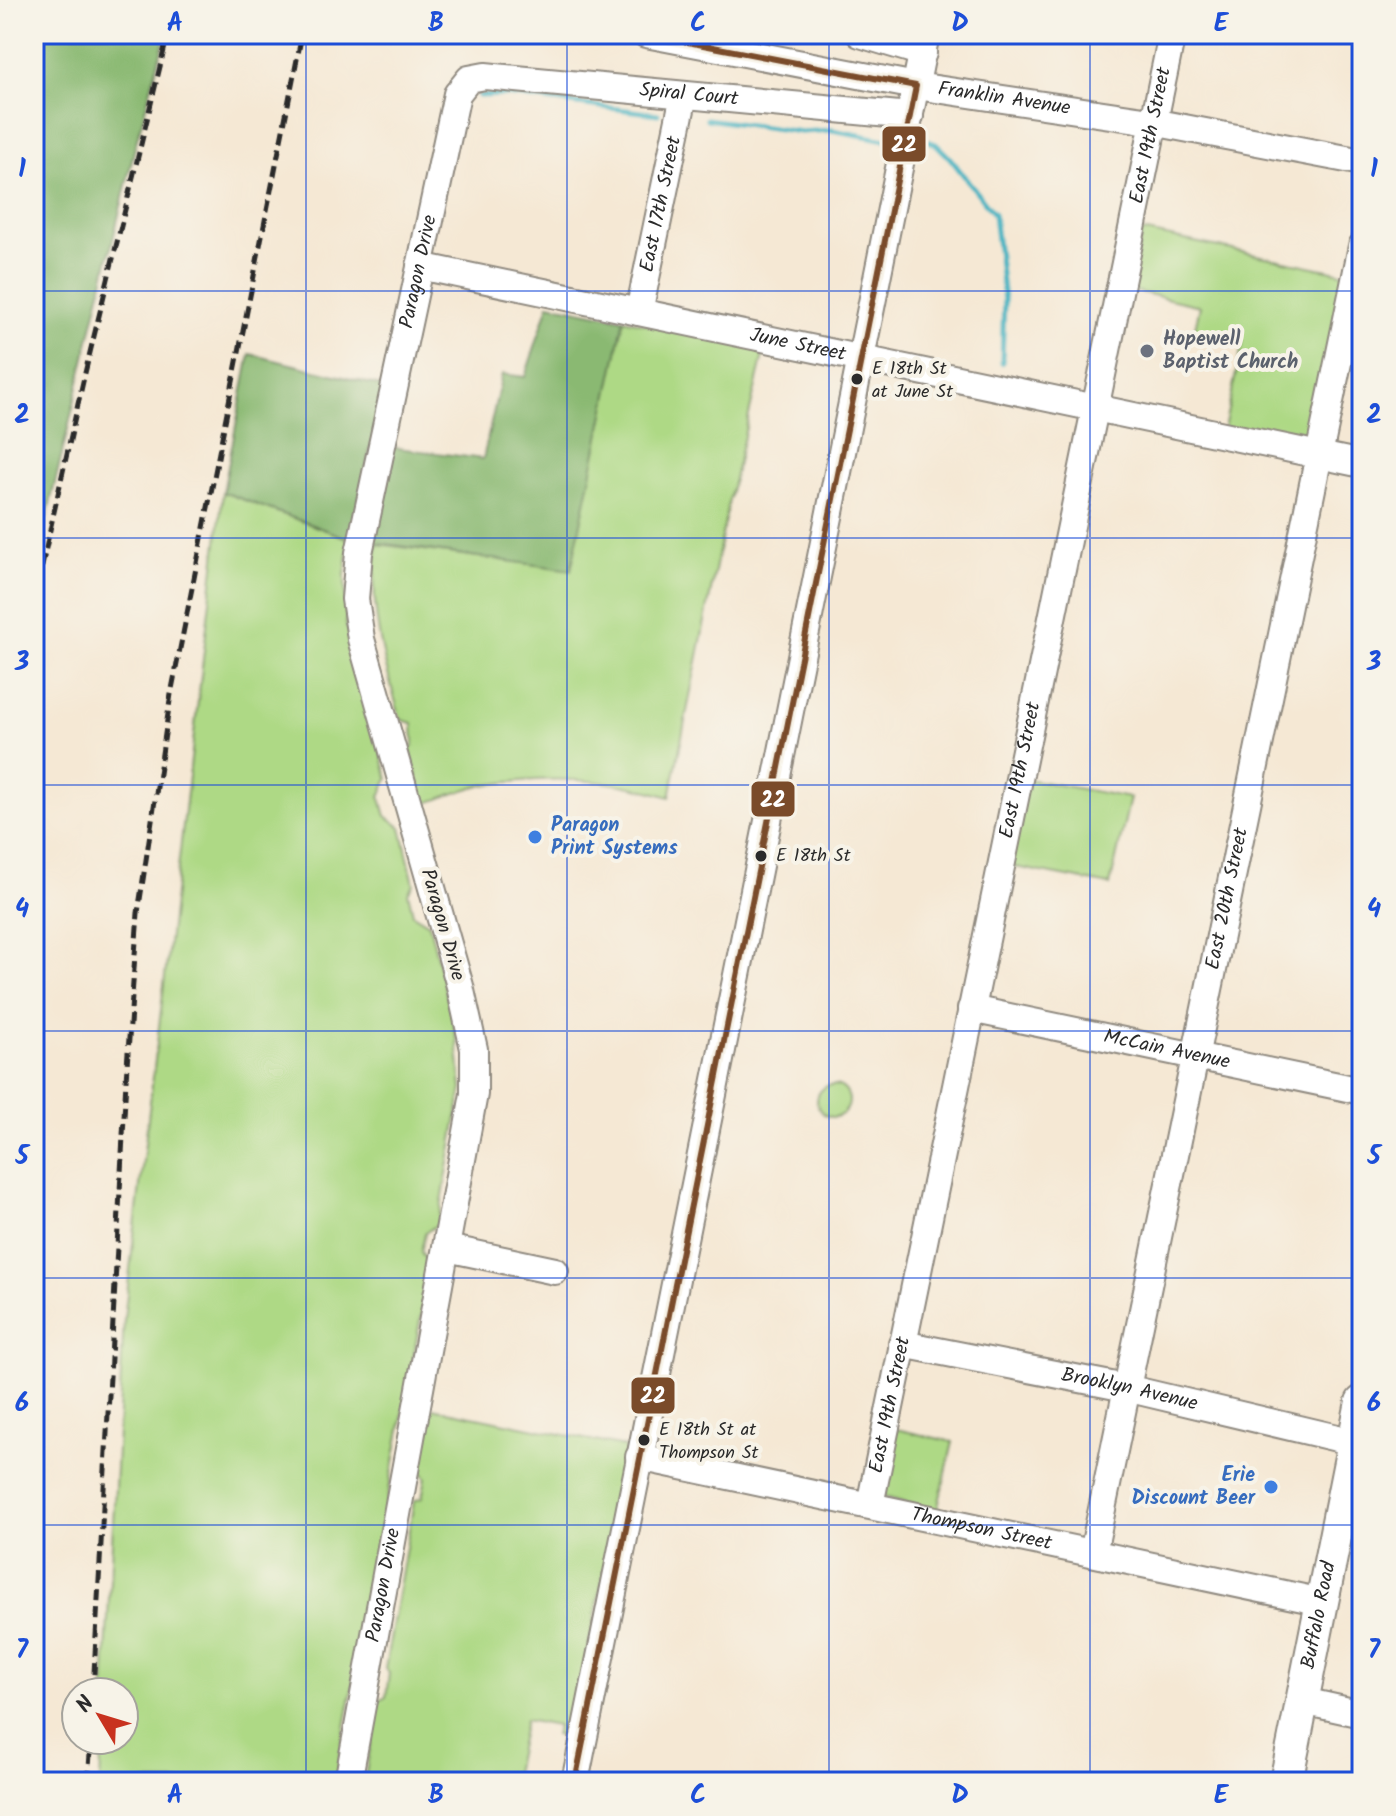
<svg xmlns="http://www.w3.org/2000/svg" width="1396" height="1816" font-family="Kalam,sans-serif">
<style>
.green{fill:#aed985;stroke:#6c8258;stroke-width:2}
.forest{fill:#8ab972;stroke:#5a724e;stroke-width:2}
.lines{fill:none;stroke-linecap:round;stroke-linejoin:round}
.stream{stroke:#46b4c2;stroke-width:5}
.minor-casing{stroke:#908a80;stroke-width:30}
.major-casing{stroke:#908a80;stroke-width:36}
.minor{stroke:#fff;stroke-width:26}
.major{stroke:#fff;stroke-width:32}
.rail{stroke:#2b2b2b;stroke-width:5;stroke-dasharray:12 6;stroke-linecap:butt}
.bus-1-casing{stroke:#f7f3e8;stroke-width:12}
.bus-1{stroke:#7a4b2a;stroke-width:6}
.grid{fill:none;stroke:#1d4ed8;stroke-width:2;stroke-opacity:0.55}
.worship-dot{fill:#6b7280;stroke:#f7f3e8;stroke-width:3}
.bus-dot{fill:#2b2b2b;stroke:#f7f3e8;stroke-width:3}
.shop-dot{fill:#3f7fe0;stroke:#f7f3e8;stroke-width:3}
.labels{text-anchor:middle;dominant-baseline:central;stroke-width:8;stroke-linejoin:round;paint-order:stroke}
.bus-label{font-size:18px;fill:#2b2b2b;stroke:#f7f3e8;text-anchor:start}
.street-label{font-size:20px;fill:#2b2b2b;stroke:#f7f3e8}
.worship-label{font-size:20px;font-weight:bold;fill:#5b616d;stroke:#f7f3e8;text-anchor:start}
.shop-label{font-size:20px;font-weight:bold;fill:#366cbe;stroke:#f7f3e8;text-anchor:start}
.line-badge{stroke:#f7f3e8;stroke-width:3}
.badge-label{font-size:22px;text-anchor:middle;font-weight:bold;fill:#fff}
.neatline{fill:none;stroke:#1d4ed8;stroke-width:3}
.grid-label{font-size:26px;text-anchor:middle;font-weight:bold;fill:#1d4ed8}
</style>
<rect width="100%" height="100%" fill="#f7f3e8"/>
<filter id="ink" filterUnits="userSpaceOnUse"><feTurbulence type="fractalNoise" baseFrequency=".0125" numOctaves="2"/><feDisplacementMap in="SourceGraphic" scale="16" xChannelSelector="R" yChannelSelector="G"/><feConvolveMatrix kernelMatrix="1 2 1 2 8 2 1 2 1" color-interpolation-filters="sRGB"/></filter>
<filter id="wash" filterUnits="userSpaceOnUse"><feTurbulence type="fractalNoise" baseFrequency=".006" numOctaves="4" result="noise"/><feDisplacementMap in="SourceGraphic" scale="32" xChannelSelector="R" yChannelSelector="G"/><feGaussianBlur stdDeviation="1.8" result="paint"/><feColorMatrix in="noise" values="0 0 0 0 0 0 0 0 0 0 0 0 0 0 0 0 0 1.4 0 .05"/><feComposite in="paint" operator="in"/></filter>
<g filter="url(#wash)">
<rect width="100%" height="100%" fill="#f5e8d4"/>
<g class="green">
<polygon points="1142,231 1347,274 1313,443 1224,428 1243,342 1194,332 1200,306 1130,290"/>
<path d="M624,319l140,32 -35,149 -59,297c-62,-20 -121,-21 -186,-12 -20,3 -40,13 -60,19l-14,-55 4,-4 -1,-22 -12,-3c-18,-60 -33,-113 -24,-176l193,25z"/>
<polygon points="223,492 350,539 345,575 346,626 388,779 380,796 386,816 401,827 414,884 408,893 413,914 429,924 457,1039 462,1089 438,1224 425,1233 421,1252 429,1263 429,1272 335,1782 100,1782 102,1740 124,1740 124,1692 104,1692 124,1319"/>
<polygon points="1027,779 1130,798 1110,885 1010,866"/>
<circle cx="833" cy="1101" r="16"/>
<polygon points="432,1408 625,1447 626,1464 570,1738 555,1735 557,1726 525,1720 512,1782 364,1782 379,1701 386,1697 389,1673 385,1669 414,1501 422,1498 426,1477 420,1471"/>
<polygon points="896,1429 953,1442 937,1511 884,1497"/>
</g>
<g class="forest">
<polygon points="34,34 166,34 136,143 34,571"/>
<polygon points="549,304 624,319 571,570 372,542 390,447 483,459 502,374 525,377"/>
<polygon points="250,354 384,387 350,539 223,492"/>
</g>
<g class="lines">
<g class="stream">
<polyline points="479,96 505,95 658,114"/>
<polyline points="707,119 801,132 832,130 886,140"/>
<polyline points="928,141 936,144 950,158 994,214 1004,300 1002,363"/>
</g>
</g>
</g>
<g filter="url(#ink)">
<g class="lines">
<defs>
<g id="minor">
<path id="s1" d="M646,34l270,52 221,33 225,43"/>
<polyline points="860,34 923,53"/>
<path id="s2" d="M420,266l942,198"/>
<path id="s3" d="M639,312l45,-217"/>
<path id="s4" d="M971,1009l391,82"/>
<polyline points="447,1248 555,1271"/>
<path id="s5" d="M902,1344l224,44 228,54"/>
<path id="s6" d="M639,1457l683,145"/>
<path id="s7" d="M870,1505l302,-1471"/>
<path id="s8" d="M1093,1553l269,-1307"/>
<polyline points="1303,1701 1362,1714"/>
<path id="s9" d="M348,1782l126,-688v-45l-14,-63 -99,-347 -6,-40 4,-46 98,-459 12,-15 16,-3 425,40"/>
<polyline points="575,1782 926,34"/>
</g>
<g id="major">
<path id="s10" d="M1286,1782l76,-380"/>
</g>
</defs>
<use href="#minor" class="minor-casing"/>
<use href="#major" class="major-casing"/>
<use href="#minor" class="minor"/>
<use href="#major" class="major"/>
<g class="rail">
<polyline points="34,602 84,377 168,34"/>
<polyline points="93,1692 126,1080 138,913 171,694 302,34"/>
<polyline points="88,1782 91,1740"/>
</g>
<defs>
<polyline id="bus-1" points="575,1782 916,86 646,34"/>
</defs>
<use href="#bus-1" class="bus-1-casing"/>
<use href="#bus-1" class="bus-1"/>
</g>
</g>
<path class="grid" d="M306,34v1748M567,34v1748M829,34v1748M1090,34v1748M34,291h1328M34,538h1328M34,785h1328M34,1031h1328M34,1278h1328M34,1525h1328"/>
<circle class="worship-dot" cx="1147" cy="351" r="8"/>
<g class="bus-dot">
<circle cx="857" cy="379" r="7"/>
<circle cx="761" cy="856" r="7"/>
<circle cx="644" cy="1440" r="7"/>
</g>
<g class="shop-dot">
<circle cx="535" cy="837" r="8"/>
<circle cx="1271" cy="1487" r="8"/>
</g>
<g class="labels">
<g class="bus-label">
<text x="872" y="369">E 18th St<tspan x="872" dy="23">at June St</tspan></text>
<text x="776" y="856">E 18th St</text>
<text x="659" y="1430">E 18th St at<tspan x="659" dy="23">Thompson St</tspan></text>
</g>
<g class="street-label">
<text stroke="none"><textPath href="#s9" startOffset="1966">Spiral Court</textPath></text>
<text stroke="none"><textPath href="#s1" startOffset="364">Franklin Avenue</textPath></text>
<text stroke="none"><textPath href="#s7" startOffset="1398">East 19th Street</textPath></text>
<text stroke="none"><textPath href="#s3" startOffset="110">East 17th Street</textPath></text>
<text stroke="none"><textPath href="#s9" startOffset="1544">Paragon Drive</textPath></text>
<text stroke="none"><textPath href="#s2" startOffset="386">June Street</textPath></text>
<text stroke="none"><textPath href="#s7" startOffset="750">East 19th Street</textPath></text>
<text stroke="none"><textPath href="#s8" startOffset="668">East 20th Street</textPath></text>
<text transform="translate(442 925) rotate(74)">Paragon Drive</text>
<text stroke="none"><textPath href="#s4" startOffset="200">McCain Avenue</textPath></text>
<text stroke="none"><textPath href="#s5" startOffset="232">Brooklyn Avenue</textPath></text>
<text stroke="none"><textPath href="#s7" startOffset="102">East 19th Street</textPath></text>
<text stroke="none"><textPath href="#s6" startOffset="350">Thompson Street</textPath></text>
<text stroke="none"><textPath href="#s9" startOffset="200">Paragon Drive</textPath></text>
<text stroke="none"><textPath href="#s10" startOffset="170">Buffalo Road</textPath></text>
</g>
<g class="worship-label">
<text x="1163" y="340">Hopewell<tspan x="1163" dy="23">Baptist Church</tspan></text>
</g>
<g class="shop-label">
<text x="551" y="826">Paragon<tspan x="551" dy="23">Print Systems</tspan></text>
<text x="1255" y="1476" text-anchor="end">Erie<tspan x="1255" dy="23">Discount Beer</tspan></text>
</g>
</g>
<g class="line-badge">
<rect x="881" y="125" width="46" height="38" rx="8" fill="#7a4b2a"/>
<rect x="750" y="780" width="46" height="38" rx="8" fill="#7a4b2a"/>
<rect x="630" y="1376" width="46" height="39" rx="8" fill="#7a4b2a"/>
</g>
<g class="badge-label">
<text x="904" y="152">22</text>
<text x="773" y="807">22</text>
<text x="653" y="1403">22</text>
</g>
<rect width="1396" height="1816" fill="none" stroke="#f7f3e8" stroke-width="88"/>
<g transform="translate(100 1716) rotate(308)"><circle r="38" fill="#f7f3e8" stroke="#a5a39c" stroke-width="2"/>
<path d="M0-6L14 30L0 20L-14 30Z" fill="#c8321e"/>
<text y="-12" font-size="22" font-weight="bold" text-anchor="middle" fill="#2b2b2b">N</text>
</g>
<rect x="44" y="44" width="1308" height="1728" class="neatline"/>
<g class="grid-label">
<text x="175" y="31">A</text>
<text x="436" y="31">B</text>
<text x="698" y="31">C</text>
<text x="960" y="31">D</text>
<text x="1221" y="31">E</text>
<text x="22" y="177">1</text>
<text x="1374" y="177">1</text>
<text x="22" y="423">2</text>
<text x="1374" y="423">2</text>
<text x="22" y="670">3</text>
<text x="1374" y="670">3</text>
<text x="22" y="917">4</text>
<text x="1374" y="917">4</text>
<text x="22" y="1164">5</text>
<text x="1374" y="1164">5</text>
<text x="22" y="1411">6</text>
<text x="1374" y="1411">6</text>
<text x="22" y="1658">7</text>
<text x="1374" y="1658">7</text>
<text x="175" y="1803">A</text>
<text x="436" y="1803">B</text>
<text x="698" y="1803">C</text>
<text x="960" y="1803">D</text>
<text x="1221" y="1803">E</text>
</g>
</svg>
